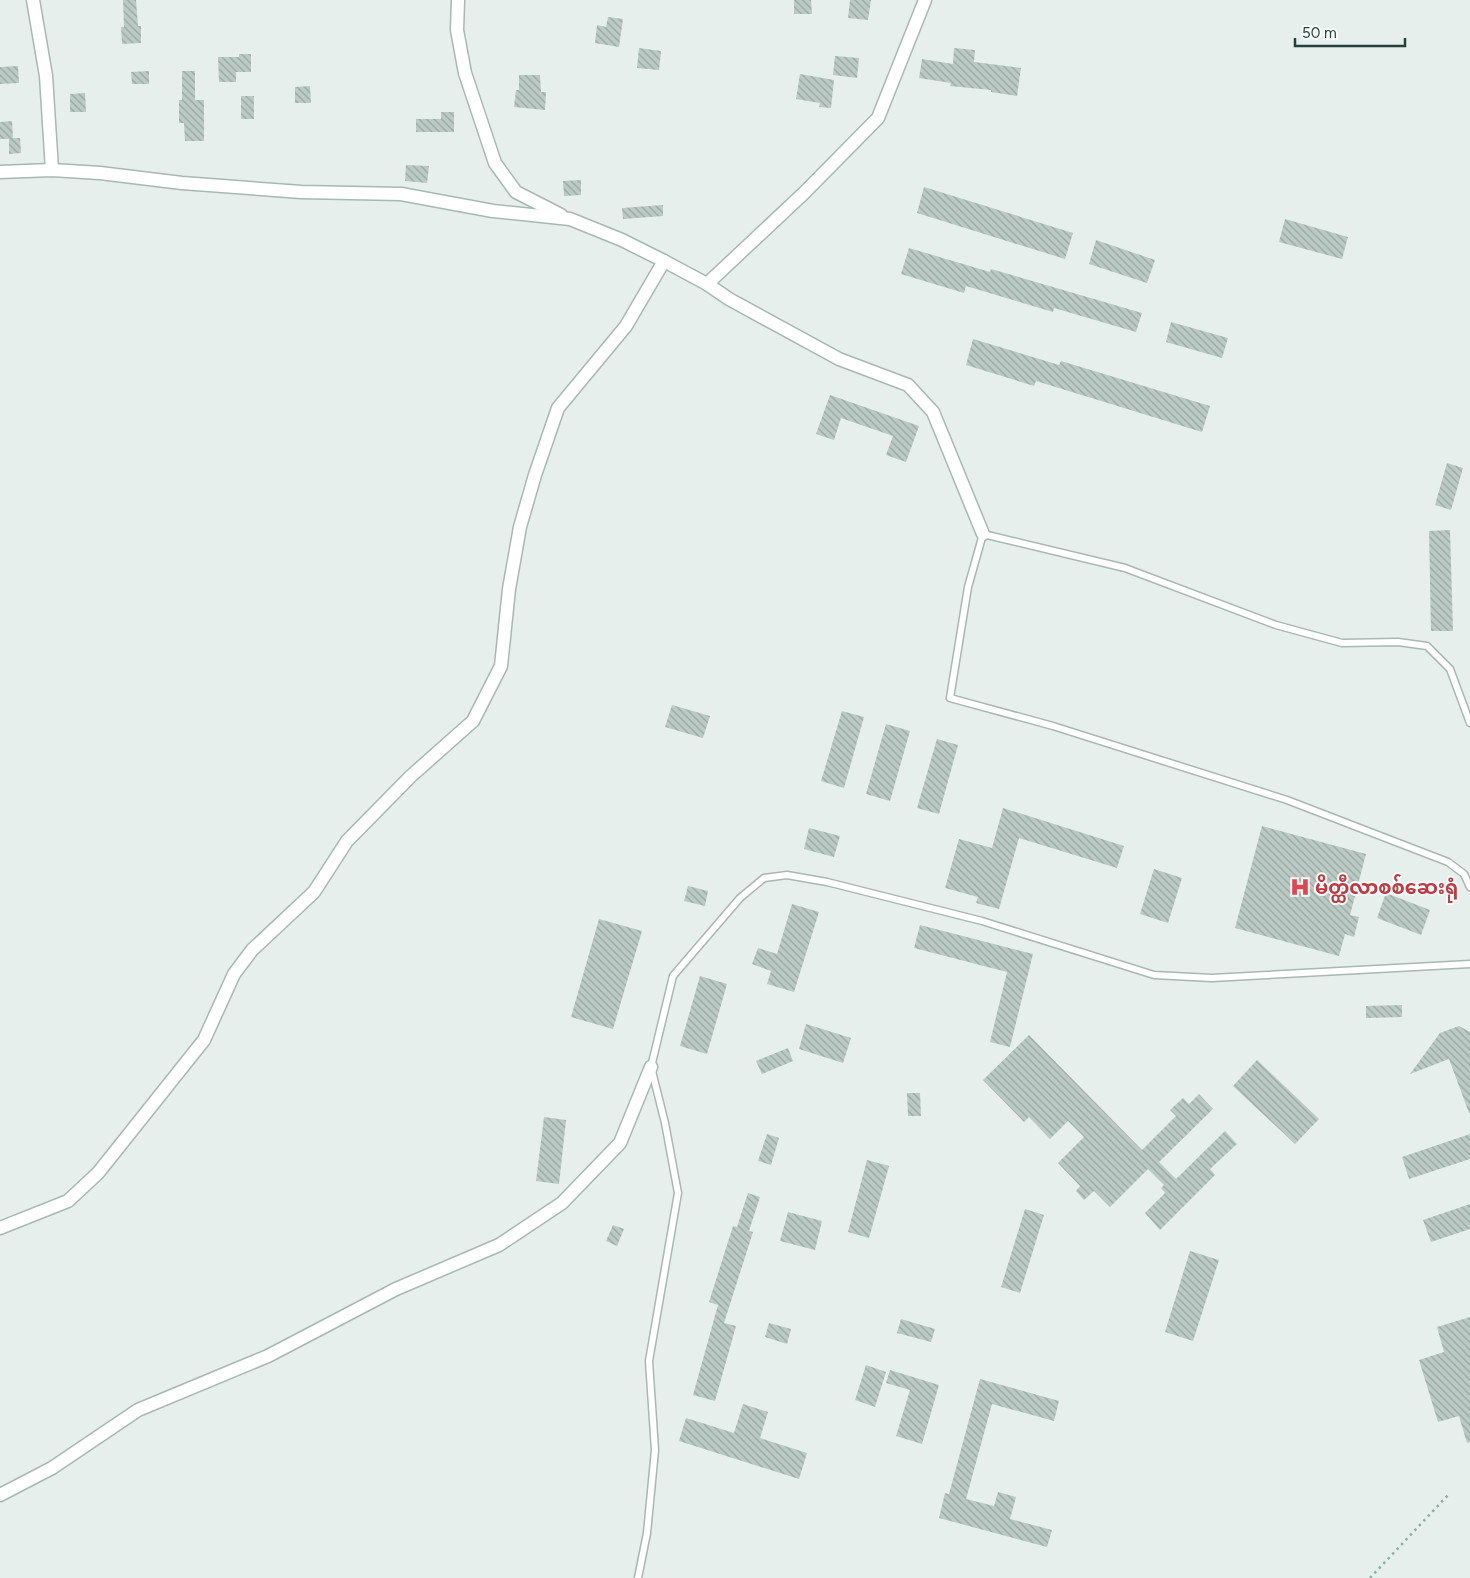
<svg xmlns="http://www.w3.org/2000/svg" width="1470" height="1578" font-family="Figtree,'Noto Sans Myanmar',sans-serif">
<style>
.building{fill:url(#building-back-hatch)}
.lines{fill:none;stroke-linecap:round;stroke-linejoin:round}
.lane-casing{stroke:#a8b8b2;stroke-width:9}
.street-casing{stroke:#a8b8b2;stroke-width:15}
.path{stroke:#86b3a5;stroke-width:2.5;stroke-dasharray:2.5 4;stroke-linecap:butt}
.lane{stroke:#fff;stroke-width:6}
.street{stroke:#fff;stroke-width:12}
.labels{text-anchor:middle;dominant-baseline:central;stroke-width:4;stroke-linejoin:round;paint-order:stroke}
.health-label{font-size:19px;font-weight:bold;fill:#be3a42;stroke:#f7fbf9;text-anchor:start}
</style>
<defs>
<pattern id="building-back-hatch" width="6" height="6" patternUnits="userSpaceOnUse" patternTransform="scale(1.25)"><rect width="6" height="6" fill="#bbcac4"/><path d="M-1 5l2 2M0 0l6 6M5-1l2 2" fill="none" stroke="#98a6a0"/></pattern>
</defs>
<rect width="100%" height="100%" fill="#e6efeb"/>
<g class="building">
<polygon points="123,0 136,0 138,26 141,26 141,43 122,44 121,27 124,27"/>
<polygon points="794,0 811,0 812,14 794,14"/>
<polygon points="850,0 871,0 868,20 848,18"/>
<polygon points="608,17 623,19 619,47 595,43 597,25 606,27"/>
<polygon points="639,48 661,51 659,70 637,68"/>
<polygon points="954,48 975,50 974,62 1021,68 1017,96 991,92 991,90 950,86 951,83 919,78 922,59 953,64"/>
<polygon points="239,54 251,54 251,72 236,72 236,82 219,82 218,57 239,57"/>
<polygon points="835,56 859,58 857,78 833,75"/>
<polygon points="18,66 19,83 0,84 0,67"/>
<polygon points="149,71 149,84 132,84 131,72"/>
<polygon points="182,71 195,71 195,100 204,100 204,141 185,141 184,123 179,123 179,100 182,100"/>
<polygon points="800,74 834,80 831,108 819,107 820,103 796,99"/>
<polygon points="519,75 540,75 541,92 546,92 545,110 514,107 516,90 519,90"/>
<polygon points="310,86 311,103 295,103 295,87"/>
<polygon points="85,93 86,112 70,112 70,94"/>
<rect x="241" y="96" width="13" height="23"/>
<polygon points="441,112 454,112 454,132 416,132 416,119 441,119"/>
<polygon points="12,121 13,138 20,138 21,153 9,154 9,139 0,139 0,122"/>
<polygon points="406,165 429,166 427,183 405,181"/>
<polygon points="581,180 581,195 564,196 563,181"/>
<polygon points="924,187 1073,233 1065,259 917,213"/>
<polygon points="663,205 663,216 623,219 622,208"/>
<polygon points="1285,219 1348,237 1342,259 1279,242"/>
<polygon points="1096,240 1155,260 1147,283 1089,264"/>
<polygon points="909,248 990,272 991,269 1142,313 1136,332 1054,308 1053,312 966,286 964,293 901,274"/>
<polygon points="1171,322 1228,338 1222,358 1166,342"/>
<polygon points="973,339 1059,365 1061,361 1210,406 1202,432 1036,381 1034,386 966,365"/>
<polygon points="830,395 919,426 906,462 886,455 893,436 841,418 834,440 816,434"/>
<polygon points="1447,463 1463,468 1451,510 1435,505"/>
<polygon points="1450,530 1453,631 1431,631 1429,531"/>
<polygon points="672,705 710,716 703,738 665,727"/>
<polygon points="842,711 864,717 844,788 821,781"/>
<polygon points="886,724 910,731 890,801 866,794"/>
<polygon points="937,739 958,745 939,814 917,808"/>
<polygon points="1003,808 1124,846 1117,868 1019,838 999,909 976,903 978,897 945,888 959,839 992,848"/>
<polygon points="1262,826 1366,854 1350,915 1359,917 1354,937 1345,934 1339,956 1235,928"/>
<polygon points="809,828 840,836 834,857 804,849"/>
<polygon points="1154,869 1182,878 1168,923 1140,914"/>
<polygon points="688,886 708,891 705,906 684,901"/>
<polygon points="1386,893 1430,910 1421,935 1377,918"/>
<polygon points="792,904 819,912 794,992 767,984 771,971 752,964 758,948 777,954"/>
<polygon points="599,919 642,931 613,1029 571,1017"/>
<polygon points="920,925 1033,954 1010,1047 990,1042 1007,972 914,948"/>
<polygon points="700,976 727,984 707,1054 680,1046"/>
<polygon points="1402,1005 1402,1017 1366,1018 1366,1006"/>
<polygon points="806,1024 851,1038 843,1063 799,1049"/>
<polygon points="1459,1026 1470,1032 1470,1113 1469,1113 1449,1059 1410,1074 1440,1033"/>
<polygon points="1029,1035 1142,1150 1176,1116 1170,1110 1183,1098 1189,1104 1199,1094 1213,1109 1159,1162 1176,1179 1225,1131 1237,1144 1210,1169 1215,1175 1160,1230 1145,1213 1165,1193 1161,1188 1164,1185 1148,1169 1110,1207 1094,1191 1084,1200 1076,1191 1080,1186 1058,1163 1084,1137 1068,1121 1050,1139 1029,1117 1024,1122 983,1080"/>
<polygon points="788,1048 793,1061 762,1074 756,1061"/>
<polygon points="1257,1060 1319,1119 1295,1144 1233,1086"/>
<polygon points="907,1093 920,1093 921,1116 908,1116"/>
<polygon points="544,1117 566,1120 559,1184 536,1181"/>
<polygon points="767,1134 779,1138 771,1165 758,1161"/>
<polygon points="1470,1134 1470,1159 1409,1179 1402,1157"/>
<polygon points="867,1160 889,1166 869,1238 848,1232"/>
<polygon points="748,1193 760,1197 749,1231 753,1232 724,1323 736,1326 715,1401 693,1395 718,1305 709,1302 733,1226 737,1227"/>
<polygon points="1470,1204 1470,1229 1431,1242 1423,1220"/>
<polygon points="1025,1209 1044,1215 1020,1293 1001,1287"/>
<polygon points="788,1212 822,1221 815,1250 780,1241"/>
<polygon points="613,1225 624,1229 617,1246 606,1241"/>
<polygon points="1190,1251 1219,1260 1193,1341 1165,1332"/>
<polygon points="1470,1317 1470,1442 1467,1443 1459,1416 1438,1422 1419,1360 1444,1352 1437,1327"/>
<polygon points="901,1319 935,1329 931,1342 897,1333"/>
<polygon points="769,1323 791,1329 787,1344 765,1337"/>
<polygon points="866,1365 886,1372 875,1407 855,1400"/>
<polygon points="890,1370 939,1385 922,1444 896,1436 910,1390 886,1383"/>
<polygon points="980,1379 1059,1401 1054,1421 992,1404 966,1499 994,1506 998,1492 1016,1497 1010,1519 1052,1530 1047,1547 939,1518 945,1493 949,1494"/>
<polygon points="743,1404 768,1412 760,1438 807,1453 799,1479 679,1441 686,1418 734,1433"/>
</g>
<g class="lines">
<defs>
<g id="lane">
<polyline points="1470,723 1450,669 1427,646 1398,642 1342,643 1276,625 1125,568 983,534 968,587 950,698 1053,726 1287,800 1448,862 1464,874 1470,887"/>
<polyline points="638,1578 647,1533 655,1450 649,1361 678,1193 665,1123 651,1067 673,976 740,898 764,878 787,875 827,882 982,921 1154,975 1212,978 1470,964"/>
</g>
<g id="street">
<polyline points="33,0 46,76 52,170"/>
<polyline points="458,0 457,30 465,73 495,163 516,192 561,215"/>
<polyline points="0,172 52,170 100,173 182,183 301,192 401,194 493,211 570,219 622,240 664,261 707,284 729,299 839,359 908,385 933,412 983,534"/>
<polyline points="707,284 804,193 878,118 925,0"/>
<polyline points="0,1228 68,1201 98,1173 204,1040 234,974 252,950 314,892 347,841 411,776 473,721 501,666 509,589 520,527 535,475 558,408 626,326 664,261"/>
<polyline points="0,1495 52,1468 138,1410 268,1356 396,1289 499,1245 562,1203 620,1143 651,1067"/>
</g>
</defs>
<use href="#lane" class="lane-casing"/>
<use href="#street" class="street-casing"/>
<polyline class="path" points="1370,1578 1450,1493"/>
<use href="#lane" class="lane"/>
<use href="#street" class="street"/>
</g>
<defs>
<symbol id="hospital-bare" viewBox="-9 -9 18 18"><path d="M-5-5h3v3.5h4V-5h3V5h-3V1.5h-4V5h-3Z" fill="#e0444e" stroke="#f7fbf9" stroke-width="2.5" paint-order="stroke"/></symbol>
</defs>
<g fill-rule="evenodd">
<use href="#hospital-bare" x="1286" y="873" width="28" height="28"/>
</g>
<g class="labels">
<g class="health-label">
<text x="1315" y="887">မိတ္ထီလာစစ်ဆေးရုံ</text>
</g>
</g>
<path d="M1295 38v8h110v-8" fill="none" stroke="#24423a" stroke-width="2.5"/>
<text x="1302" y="38" font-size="15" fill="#24423a" stroke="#f7fbf9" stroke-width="4" paint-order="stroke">50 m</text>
</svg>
